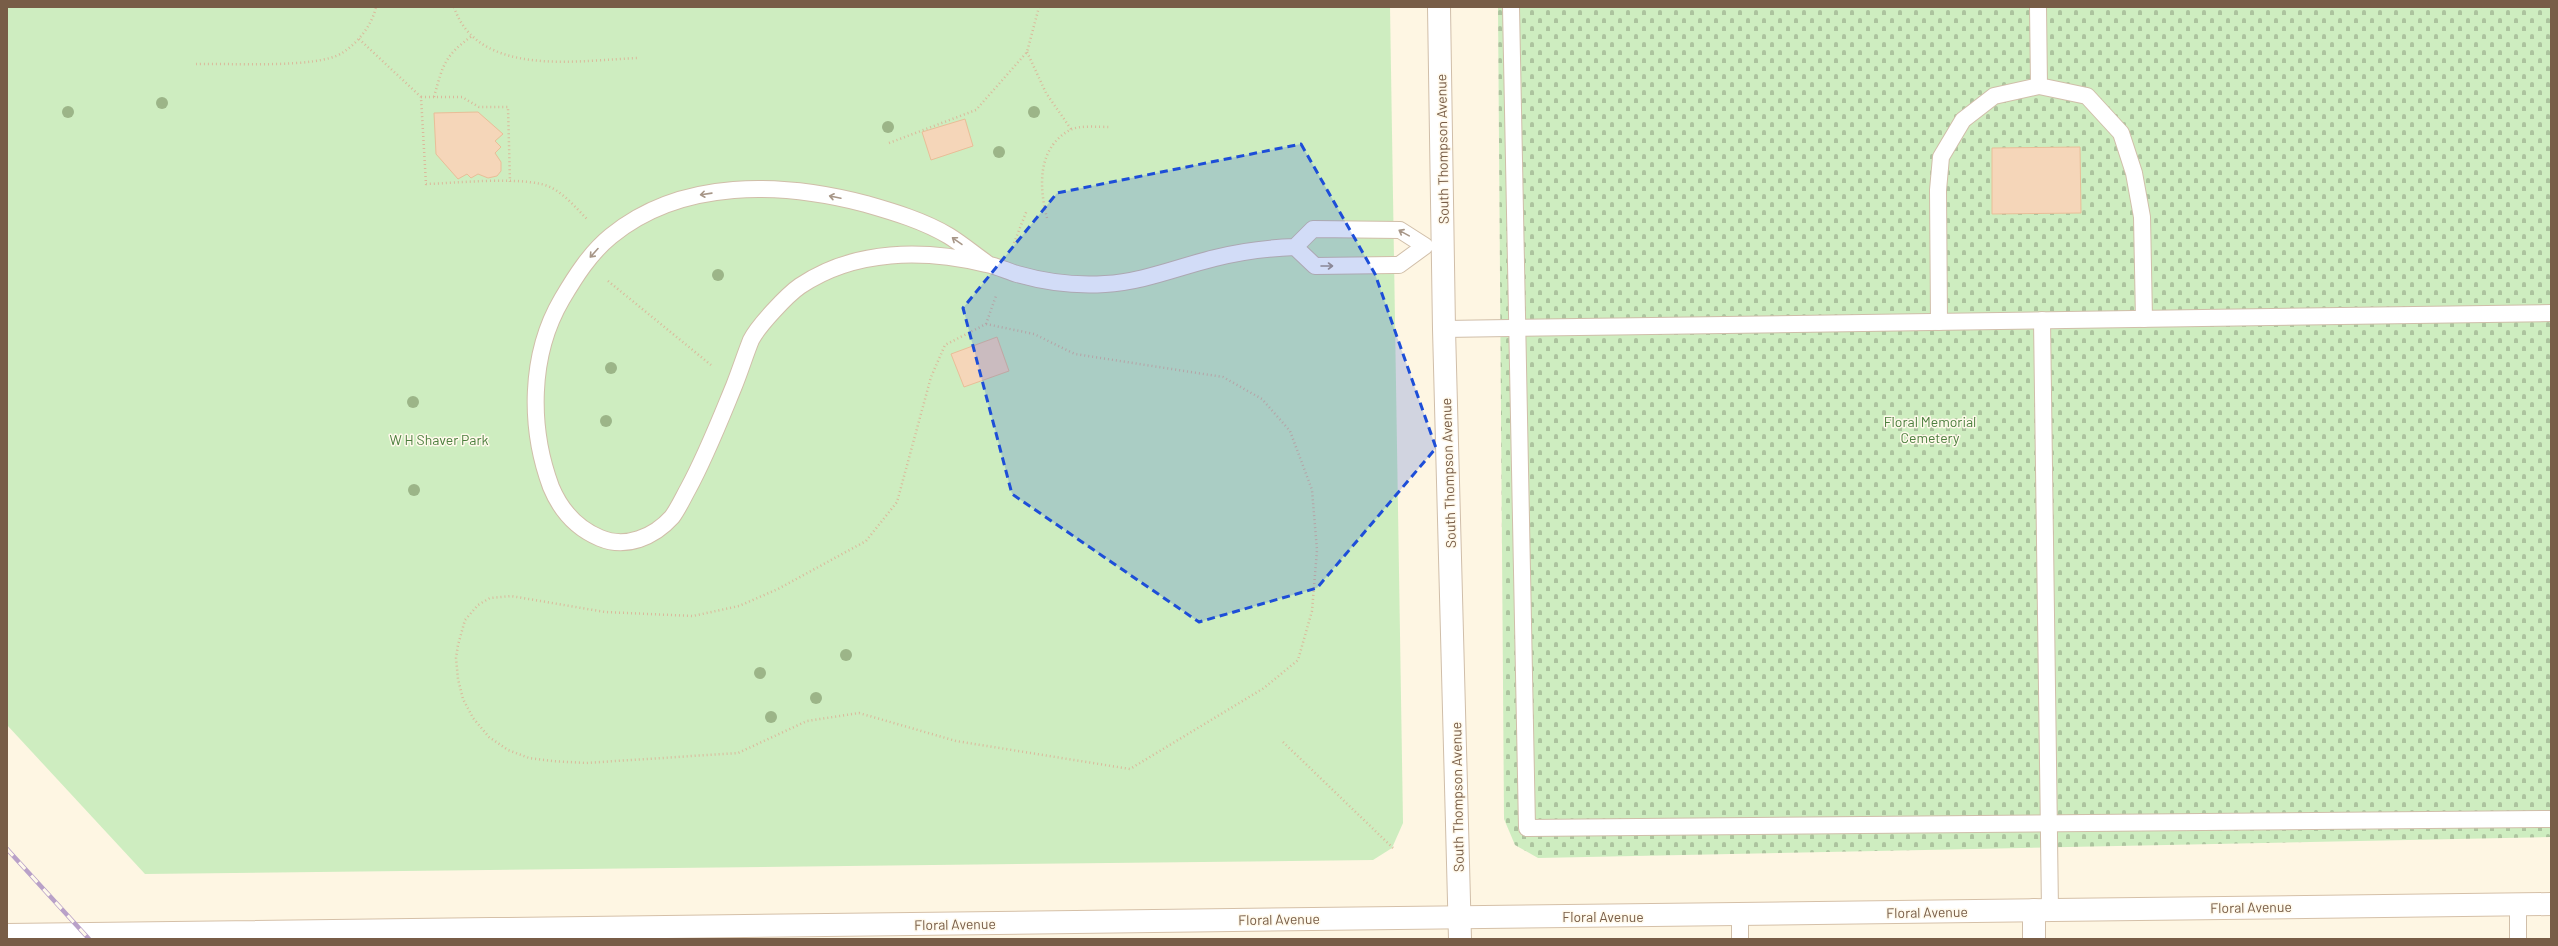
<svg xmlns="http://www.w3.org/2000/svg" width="2558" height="946" font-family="Barlow,sans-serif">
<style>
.cemetery{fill:url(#cemetery-stones)}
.park{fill:#ceedc0}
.building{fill:#f5d6b9;stroke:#e9be98}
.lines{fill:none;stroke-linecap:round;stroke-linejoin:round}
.service-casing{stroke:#d0bea9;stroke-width:18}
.minor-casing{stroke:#d0bea9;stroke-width:24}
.secondary-casing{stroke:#d5c0a8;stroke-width:24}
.path{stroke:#dab99b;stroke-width:2.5;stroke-dasharray:1 3;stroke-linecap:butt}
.service{stroke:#fff;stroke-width:16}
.minor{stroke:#fff;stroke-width:22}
.secondary{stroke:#fff;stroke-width:22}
.rail-casing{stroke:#b9a1c8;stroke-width:4.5}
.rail{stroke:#fff9eb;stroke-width:3;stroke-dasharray:9;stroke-linecap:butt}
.tree{fill:#9cb588}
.oneway{stroke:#a79687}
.marked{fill:#1d4ed8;fill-opacity:0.2;stroke:#1d4ed8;stroke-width:3;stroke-dasharray:8 5;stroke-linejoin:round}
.labels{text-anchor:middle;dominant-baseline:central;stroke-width:3;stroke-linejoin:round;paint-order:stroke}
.street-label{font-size:14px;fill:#785d47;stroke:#fff9eb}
.park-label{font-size:14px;fill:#4c7f3e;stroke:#fff9eb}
</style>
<defs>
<pattern id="cemetery-stones" width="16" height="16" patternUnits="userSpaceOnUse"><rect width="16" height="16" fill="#ceedc0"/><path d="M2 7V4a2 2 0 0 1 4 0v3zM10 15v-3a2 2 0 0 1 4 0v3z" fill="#acc39e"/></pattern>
</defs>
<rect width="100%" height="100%" fill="#fef6e3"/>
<polygon class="cemetery" points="1498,7 2551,7 2551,837 1538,858 1515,845 1504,819"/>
<polygon class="park" points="7,7 1390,7 1403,823 1392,848 1373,860 145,874 7,725"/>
<g class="building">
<polygon points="478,112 503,134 495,141 501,147 495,153 501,162 501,171 497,176 488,178 478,174 471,178 467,174 458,179 436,154 434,113"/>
<polygon points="965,119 973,146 931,160 922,132"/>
<polygon points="2080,147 2081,213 1992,214 1992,148"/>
<polygon points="997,337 1009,371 964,387 951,354"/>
</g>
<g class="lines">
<defs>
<g id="service">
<polyline points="1511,7 1527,828 2551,819"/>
<polyline points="2038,7 2039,86 2087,96 2121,133 2134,173 2142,217 2144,319"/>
<path d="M988,264c-13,-9 -26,-20 -39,-28 -25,-15 -55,-24 -83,-32 -84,-22 -184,-26 -255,32 -21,17 -36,41 -49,63 -33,56 -33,129 -11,188 10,24 25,41 49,51 26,11 54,-1 72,-21 6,-8 11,-19 16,-28 18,-33 32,-69 46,-103 6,-15 11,-31 17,-46 7,-14 36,-45 49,-54 55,-37 124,-37 186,-22 11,2 21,7 31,10 28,8 59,12 88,10 38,-2 73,-17 110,-26 27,-7 52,-10 80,-11l20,19 79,-1h5l26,-19 -25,-16 -87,-1 -18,18"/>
<polyline points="2042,320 2050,910"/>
<polyline points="1939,322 1938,190 1941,157 1963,120 1994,96 2039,86"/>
<polyline points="1444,329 2551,313"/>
<polyline points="1740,916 1740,939"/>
<polyline points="2518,939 2518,905"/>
</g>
<g id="minor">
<polyline points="1439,7 1444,329 1460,939"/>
<polyline points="2034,910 2034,939"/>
</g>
<polyline id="secondary" points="7,935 2551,904"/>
</defs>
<use href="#service" class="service-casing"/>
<use href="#minor" class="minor-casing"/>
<use href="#secondary" class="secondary-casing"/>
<g class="path">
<path d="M454,7c24,72 127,53 185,51"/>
<path d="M359,39l62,58 5,87c34,-1 83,-7 115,0 19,4 33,22 46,35"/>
<polyline points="1027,52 1046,93 1071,129"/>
<path d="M196,64c33,-1 121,5 146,-11 16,-10 30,-28 34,-46"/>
<polyline points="421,97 462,97 479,107 508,107 510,182"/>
<path d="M434,97c9,-32 10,-41 38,-61"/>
<polyline points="889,143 976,110 1027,52 1039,7"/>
<path d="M1047,218c-8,-31 -10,-70 23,-88 9,-5 29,-3 40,-3"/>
<polyline points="1014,243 1027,210"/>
<polyline points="608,281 711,365"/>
<polygon points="986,324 1034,334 1075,354 1223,377 1262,399 1290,431 1312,490 1317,550 1312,611 1298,660 1264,688 1130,769 956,741 859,713 807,721 738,753 586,763 552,761 529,758 508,750 489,737 473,718 463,699 458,679 456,658 458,645 465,620 478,605 490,598 511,596 605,612 693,616 739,606 778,589 866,541 897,502 931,377 945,345"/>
<polyline points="986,324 996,296"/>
<polyline points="1283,742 1393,848"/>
</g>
<use href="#service" class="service"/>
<use href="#minor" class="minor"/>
<use href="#secondary" class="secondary"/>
<defs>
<polyline id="rail" points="7,849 89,939"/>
</defs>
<use href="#rail" class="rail-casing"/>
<use href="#rail" class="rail"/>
</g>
<g class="tree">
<circle cx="162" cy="103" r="6"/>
<circle cx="68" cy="112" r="6"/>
<circle cx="1034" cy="112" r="6"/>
<circle cx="888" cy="127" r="6"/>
<circle cx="999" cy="152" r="6"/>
<circle cx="718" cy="275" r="6"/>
<circle cx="611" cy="368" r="6"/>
<circle cx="413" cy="402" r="6"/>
<circle cx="606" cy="421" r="6"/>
<circle cx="414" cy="490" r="6"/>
<circle cx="846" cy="655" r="6"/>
<circle cx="760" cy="673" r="6"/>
<circle cx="816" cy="698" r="6"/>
<circle cx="771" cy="717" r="6"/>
</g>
<defs><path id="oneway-shaft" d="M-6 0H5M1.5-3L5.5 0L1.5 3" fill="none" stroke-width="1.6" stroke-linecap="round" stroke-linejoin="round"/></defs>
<g class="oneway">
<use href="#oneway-shaft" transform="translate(706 194) rotate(172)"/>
<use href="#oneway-shaft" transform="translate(835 197) rotate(-168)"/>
<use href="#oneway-shaft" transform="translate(1404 233) rotate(-151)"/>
<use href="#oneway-shaft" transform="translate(957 241) rotate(-145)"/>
<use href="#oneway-shaft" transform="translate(594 253) rotate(132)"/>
<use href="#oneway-shaft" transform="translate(1327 266)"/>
</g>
<path class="marked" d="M1301,144l74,130 61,174 -119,140 -118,34 -187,-128 -49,-186 94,-115z"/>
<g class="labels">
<g class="street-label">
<text transform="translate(1442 149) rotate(-91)">South Thompson Avenue</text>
<text transform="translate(1448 473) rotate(-92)">South Thompson Avenue</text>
<text transform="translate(1457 797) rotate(-91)">South Thompson Avenue</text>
<text transform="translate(2251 907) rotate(-1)">Floral Avenue</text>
<text transform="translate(1927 912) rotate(-1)">Floral Avenue</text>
<text x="1603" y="916">Floral Avenue</text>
<text transform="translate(1279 919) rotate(-1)">Floral Avenue</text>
<text transform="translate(955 924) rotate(-1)">Floral Avenue</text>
</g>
<g class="park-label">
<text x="1930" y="421">Floral Memorial<tspan x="1930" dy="16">Cemetery</tspan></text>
<text x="439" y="439">W H Shaver Park</text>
</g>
</g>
<rect width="2558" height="946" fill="none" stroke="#785d47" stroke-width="16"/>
</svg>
